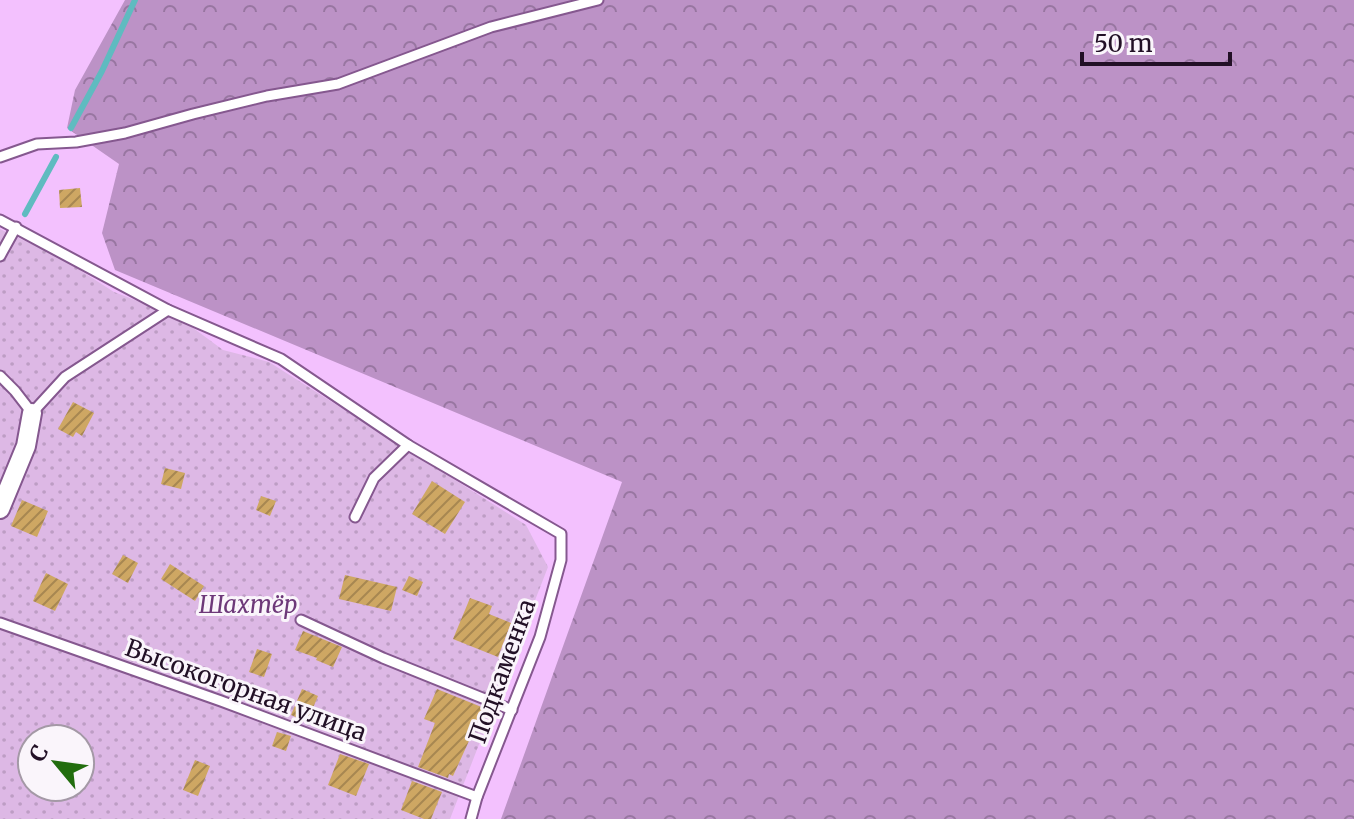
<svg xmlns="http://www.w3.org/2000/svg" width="1354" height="819" font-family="Merriweather,serif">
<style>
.forest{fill:url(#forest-crowns)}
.garden{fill:url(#garden-dots);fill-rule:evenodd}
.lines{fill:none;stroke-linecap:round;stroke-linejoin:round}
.stream{stroke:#5fbbc0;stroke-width:6}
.building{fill:url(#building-hatch)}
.service-casing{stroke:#85588f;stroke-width:13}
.minor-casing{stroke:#85588f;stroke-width:22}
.service{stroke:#fff;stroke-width:9}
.minor{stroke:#fff;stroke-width:18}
.labels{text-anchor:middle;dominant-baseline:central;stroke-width:6;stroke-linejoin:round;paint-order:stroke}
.park-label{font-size:24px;font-style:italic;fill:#6d3879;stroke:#faf5fb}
.street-label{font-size:24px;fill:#221026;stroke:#faf5fb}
</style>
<defs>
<pattern id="forest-crowns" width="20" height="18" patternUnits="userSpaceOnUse" patternTransform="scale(2)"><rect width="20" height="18" fill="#bc92c6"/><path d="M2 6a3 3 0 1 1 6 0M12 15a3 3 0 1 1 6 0" fill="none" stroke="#9876a1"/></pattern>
<pattern id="garden-dots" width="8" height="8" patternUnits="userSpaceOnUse" patternTransform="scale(2)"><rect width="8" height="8" fill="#ddb8e5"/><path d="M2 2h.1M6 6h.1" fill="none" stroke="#bd9dc4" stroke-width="1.8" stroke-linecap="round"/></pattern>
<pattern id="building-hatch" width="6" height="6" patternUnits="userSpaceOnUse" patternTransform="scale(2)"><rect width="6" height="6" fill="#cea763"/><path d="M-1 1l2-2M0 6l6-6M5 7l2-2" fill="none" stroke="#a78751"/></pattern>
</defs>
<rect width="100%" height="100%" fill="#f3c1fe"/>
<polygon class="forest" points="125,0 1354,0 1354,819 501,819 622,482 115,270 102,233 119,164 67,128 75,90"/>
<path class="garden" d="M0,229l61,29 53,34 63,24 46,34 46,12 257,163 22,42 -98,252h-450zM32,739h48v48h-48z"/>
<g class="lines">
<g class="stream">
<polyline points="71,128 102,71 135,0"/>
<polyline points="25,214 56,157"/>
</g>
</g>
<g class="building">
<polygon points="80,188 82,207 60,208 59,190"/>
<polygon points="73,402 94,413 82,436 76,432 73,437 58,429"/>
<polygon points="165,468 185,473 181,489 161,484"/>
<polygon points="432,481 465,502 445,534 412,514"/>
<polygon points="261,496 276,501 270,516 256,510"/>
<polygon points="22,500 48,511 37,537 11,526"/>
<polygon points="123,555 138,563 128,583 112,574"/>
<polygon points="170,564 204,586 195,601 161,579"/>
<polygon points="46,573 68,584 55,611 33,601"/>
<polygon points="345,575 397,587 391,611 339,599"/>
<polygon points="409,576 423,582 417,596 402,590"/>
<polygon points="470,598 492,606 489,614 511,623 498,657 453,639"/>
<polygon points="303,631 342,647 333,667 316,660 317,658 295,650"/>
<polygon points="257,649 272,654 264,677 249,672"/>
<polygon points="302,689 318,696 307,722 291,715"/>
<polygon points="437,689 484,708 453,776 449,774 448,778 418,767 435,723 424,719"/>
<polygon points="277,732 291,736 286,751 272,746"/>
<polygon points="340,754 369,764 356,796 328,785"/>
<polygon points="195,760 210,766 198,796 183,790"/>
<polygon points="412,781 442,792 431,819 424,819 401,810"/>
</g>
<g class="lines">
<defs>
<g id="service">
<polyline points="0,157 37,144 76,142 125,133 193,114 267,96 338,84 491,27 598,0"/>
<polyline points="0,220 168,310 281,359 408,445 561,534 561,560 540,637 477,797 471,819"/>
<polyline points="0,256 16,227"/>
<polyline points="0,376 15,391 32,413 65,377 168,310"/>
<polyline points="355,517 374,478 408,445"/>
<polyline points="301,620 383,658 512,710"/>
<polyline points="0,623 221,701 477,797"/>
</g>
<polyline id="minor" points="0,509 26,446 32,413"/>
</defs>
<use href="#service" class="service-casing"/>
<use href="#minor" class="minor-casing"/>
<use href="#service" class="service"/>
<use href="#minor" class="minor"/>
</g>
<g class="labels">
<g class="park-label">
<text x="248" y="604">Шахтёр</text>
</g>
<g class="street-label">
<text transform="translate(502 671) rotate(-70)">Подкаменка</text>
<text transform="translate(246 690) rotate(20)">Высокогорная улица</text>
</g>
</g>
<g transform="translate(56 763) rotate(299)"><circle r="38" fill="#faf5fb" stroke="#a499a6" stroke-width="2"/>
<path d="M0-6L14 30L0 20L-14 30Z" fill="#226d0e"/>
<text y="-12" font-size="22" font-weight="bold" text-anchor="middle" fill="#221026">С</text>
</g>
<path d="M1082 52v12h148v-12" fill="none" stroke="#221026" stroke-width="4"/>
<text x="1094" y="52" font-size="24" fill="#221026" stroke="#faf5fb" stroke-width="6" paint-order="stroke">50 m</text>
</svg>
